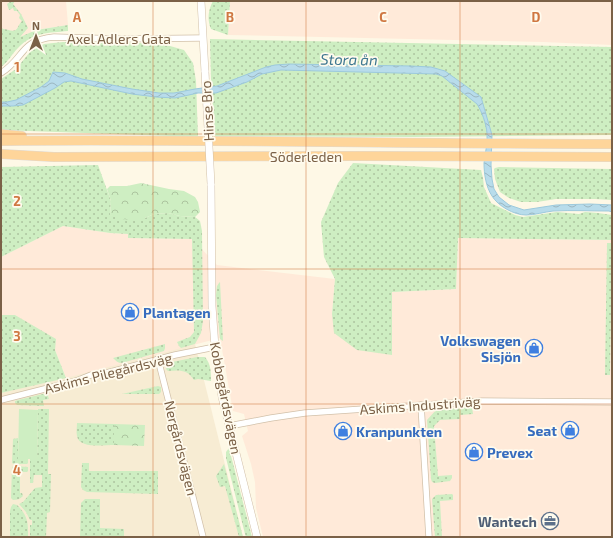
<svg xmlns="http://www.w3.org/2000/svg" width="613" height="538" font-family="'Exo 2',sans-serif">
<style>
.residential{fill:#f7ecd3}
.commercial{fill:#ffead9}
.grass{fill:url(#grass-dots)}
.forest{fill:url(#forest-crowns)}
.pitch{fill:#ceeec2}
.water{fill:url(#water-waves);stroke:#9dcadd}
.lines{fill:none;stroke-linecap:round;stroke-linejoin:round}
.minor-casing{stroke:#d2c1aa;stroke-width:7}
.tertiary-casing{stroke:#d2c1aa;stroke-width:8}
.trunk-casing{stroke:#dfd9d3;stroke-width:10}
.minor{stroke:#fff;stroke-width:5.5}
.tertiary{stroke:#fff;stroke-width:7}
.trunk{stroke:#fed59a;stroke-width:9}
.tertiary-bridge-casing{stroke:#d2c1aa;stroke-width:8;stroke-linecap:butt}
.tertiary-bridge{stroke:#fff;stroke-width:7}
.grid{fill:none;stroke:#d07842;stroke-width:1;stroke-opacity:0.55}
.labels{text-anchor:middle;dominant-baseline:central;stroke-width:3.5;stroke-linejoin:round;paint-order:stroke}
.street-label{font-size:14px;fill:#7b6147;stroke:#fffbee}
.shop-label{font-size:14px;font-weight:bold;fill:#366cbe;stroke:#fffbee;text-anchor:start}
.service-label{font-size:14px;font-weight:bold;fill:#4e5e75;stroke:#fffbee;text-anchor:end}
.water-label{font-size:15px;font-style:italic;fill:#3e7790;stroke:#fffbee}
.grid-label{font-size:13px;text-anchor:middle;font-weight:bold;fill:#d07842;stroke:#fffbee;stroke-width:3.5;stroke-linejoin:round;paint-order:stroke}
</style>
<defs>
<pattern id="grass-dots" width="8" height="8" patternUnits="userSpaceOnUse"><rect width="8" height="8" fill="#ceeec2"/><path d="M2 2h.1M6 6h.1" fill="none" stroke="#acc49f" stroke-width="1.8" stroke-linecap="round"/></pattern>
<pattern id="forest-crowns" width="20" height="18" patternUnits="userSpaceOnUse"><rect width="20" height="18" fill="#ceeec2"/><path d="M2 6a3 3 0 1 1 6 0M12 15a3 3 0 1 1 6 0" fill="none" stroke="#acc49f"/></pattern>
<pattern id="water-waves" width="16" height="10" patternUnits="userSpaceOnUse"><rect width="16" height="10" fill="#b8dceb"/><path d="M0 5q4-4 8 0t8 0" fill="none" stroke="#9bb6c0"/></pattern>
</defs>
<rect width="100%" height="100%" fill="#fef8e6"/>
<polygon class="residential" points="195,344 243,537 1,537 1,393"/>
<g class="commercial">
<polygon points="1,1 66,1 68,25 36,30 18,38 1,37"/>
<polygon points="230,1 612,1 612,45 543,42 228,35"/>
<polygon points="63,226 110,233 128,234 129,238 192,239 217,265 335,279 332,314 392,354 392,292 456,289 458,238 612,240 612,537 263,537 256,508 255,482 251,464 242,436 248,431 244,414 233,411 220,338 66,378 55,350 15,315 1,315 1,257"/>
</g>
<g class="grass">
<path d="M11,1h4l-2,3 8,10 7,14 -8,9 16,-7 32,-5v6c-19,2 -35,1 -50,17 -6,6 -10,14 -17,19v-40l2,2c5,0 12,5 15,-2 1,-2 2,-4 4,-6l-3,-3 1,-3 -3,-4h-3l-1,-3 -4,2 -2,-6z"/>
<path d="M213,1h17l-2,34 -17,-6c-4,-9 -3,-19 2,-28z"/>
<polygon points="210,39 612,47 612,135 414,137 215,136 211,80"/>
<polygon points="63,42 142,43 170,46 184,50 193,63 196,81 198,137 1,130 1,79 16,69 30,52 44,44"/>
<polygon points="353,163 481,170 483,178 484,187 491,203 515,215 523,217 557,212 579,214 585,212 598,213 612,215 612,240 458,238 456,289 392,292 392,355 357,350 334,333 332,314 335,279 324,257 321,222 338,183"/>
<polygon points="98,165 111,201 110,215 145,218 154,214 168,213 180,216 195,217 200,221 202,231 203,321 201,333 195,344 181,348 179,346 177,342 190,337 194,332 192,239 128,238 128,234 110,233 63,226 1,257 1,167"/>
<polygon points="499,167 612,169 612,200 595,199 556,199 537,202 521,202 509,198 500,192 495,179 494,169 495,168"/>
<polygon points="607,243 612,243 610,375 605,375"/>
<polygon points="220,282 223,341 220,339 216,295 217,286 219,283"/>
<polygon points="1,315 15,315 56,339 55,350 66,378 1,393"/>
<path d="M165,344v4l-1,3 -42,12c-4,0 -6,-2 -9,-5z"/>
<path d="M197,357h8c6,7 6,15 6,24l-13,-2 -4,1c-7,-11 -15,-10 -26,-9l-2,-2 2,-4 4,-3z"/>
<polygon points="158,386 161,387 161,392 159,394 122,394"/>
<polygon points="47,393 49,399 43,400 44,406 17,405 15,403 15,401 18,400"/>
<polygon points="472,407 473,414 460,415 460,419 440,420 434,426 438,476 452,475 452,478 450,481 435,483 432,482 431,479 427,420 436,410"/>
<polygon points="38,409 49,409 48,474 51,474 50,512 47,513 46,537 30,537 30,525 32,525 32,520 30,520 26,512 19,504 23,502 35,488 42,487 42,475 34,475 33,483 30,483 30,459 37,459"/>
<path d="M77,423l37,1v21c-10,0 -35,4 -37,-9 -1,-4 0,-9 0,-13z"/>
<polygon points="18,438 18,458 28,459 28,463 27,464 14,464 12,463 13,439"/>
<polygon points="229,448 252,537 246,537 245,534 226,458 226,452"/>
<polygon points="82,463 89,463 89,471 158,471 158,494 87,492 83,490 81,487"/>
<polygon points="224,464 243,537 239,537 225,486 220,487 216,476"/>
<path d="M14,466l14,1v4l-1,1h-6l-1,1v20h2l1,3c-3,3 -6,4 -10,4l-2,-2 1,-31z"/>
<polygon points="452,494 453,495 453,500 440,501 442,537 435,537 432,499 436,495"/>
<polygon points="85,499 100,499 100,528 124,529 124,537 80,537 81,503"/>
<path d="M13,504l4,1c11,11 11,17 11,32h-18v-26l1,-4z"/>
</g>
<g class="forest">
<polygon points="141,183 169,189 184,191 195,197 198,202 200,212 195,217 180,216 168,213 154,214 145,218 134,220 121,219 110,215 111,201 107,189 110,186 127,186"/>
<polygon points="114,424 145,425 144,446 114,445"/>
</g>
<polygon class="pitch" points="19,409 38,410 37,459 18,459"/>
<path class="water" d="M289,64l122,2 20,1 14,4 36,26 11,38 -1,30 1,14 2,10 5,8 10,8 15,5 32,-5 34,-1 22,1v7l-3,-1c-19,0 -37,-1 -56,0 -9,1 -18,4 -27,4 -12,0 -28,-9 -34,-19 -6,-9 -8,-22 -8,-33 1,-10 4,-20 3,-30 -1,-10 -5,-21 -10,-29l-35,-28 -6,-2 -155,-4 -19,4 -15,8 -31,11h-18l-23,5 -19,-1 -24,-3 -61,-13 -7,1 -9,6 -32,17 -10,1h-12v-4h6l9,-2 25,-13 8,-6 4,-9 12,1 17,6 50,10 27,4h15l21,-4 22,-3 49,-19 9,-2z"/>
<g class="lines">
<defs>
<g id="minor">
<path d="M1,73c23,-14 19,-33 53,-36l65,2 83,-1"/>
<polyline points="158,359 203,537"/>
<polyline points="1,400 76,381 91,375 99,375 175,355 215,347"/>
<polyline points="421,405 429,537"/>
<polyline points="229,426 271,418 305,413 482,401 612,402"/>
</g>
<g id="tertiary">
<polyline points="201,1 205,72"/>
<polyline points="211,184 212,306 215,347 222,397 257,537"/>
</g>
<g id="trunk">
<polyline points="1,134 22,136"/>
<path d="M1,141c204,-2 407,3 611,3"/>
<polyline points="1,154 54,157 358,156 612,157"/>
</g>
</defs>
<use href="#minor" class="minor-casing"/>
<use href="#tertiary" class="tertiary-casing"/>
<use href="#trunk" class="trunk-casing"/>
<use href="#minor" class="minor"/>
<use href="#tertiary" class="tertiary"/>
<use href="#trunk" class="trunk"/>
<defs>
<polyline id="tertiary-bridge" points="205,72 211,184"/>
</defs>
<use href="#tertiary-bridge" class="tertiary-bridge-casing"/>
<use href="#tertiary-bridge" class="tertiary-bridge"/>
</g>
<path class="grid" d="M153,1v536M306,1v536M460,1v536M1,134h611M1,269h611M1,404h611"/>
<defs>
<symbol id="shop-ring" viewBox="-11 -11 22 22"><circle r="9.5" fill="#fffbee" stroke="#3f7fe0" stroke-width="1.5"/><path d="M-5-2.5h2.3a2.7 3.5 0 0 1 5.4 0H5L5.5 6h-11ZM-1.5-2.5h3a1.5 2.3 0 0 0-3 0Z" fill="#3f7fe0"/></symbol>
<symbol id="office-ring" viewBox="-11 -11 22 22"><circle r="9.5" fill="#fffbee" stroke="#5c6f8a" stroke-width="1.5"/><path d="M-6-3h4V-5.5h4V-3h4V5H-6ZM-1-4.5V-3h2v-1.5ZM-6 0V1H6V0Z" fill="#5c6f8a"/></symbol>
</defs>
<g fill-rule="evenodd">
<use href="#shop-ring" x="120" y="302" width="20" height="20"/>
<use href="#shop-ring" x="524" y="338" width="20" height="20"/>
<use href="#shop-ring" x="560" y="420" width="20" height="20"/>
<use href="#shop-ring" x="333" y="421" width="20" height="20"/>
<use href="#shop-ring" x="464" y="442" width="20" height="20"/>
<use href="#office-ring" x="540" y="511" width="20" height="20"/>
</g>
<g class="labels">
<g class="street-label">
<text x="119" y="38">Axel Adlers Gata</text>
<text transform="translate(207 111) rotate(-93)">Hinse Bro</text>
<text x="306" y="156">Söderleden</text>
<text transform="translate(108 373) rotate(-14)">Askims Pilegårdsväg</text>
<text transform="translate(226 398) rotate(79)">Kobbegårdsvägen</text>
<text transform="translate(420 405) rotate(-4)">Askims Industriväg</text>
<text transform="translate(181 448) rotate(76)">Nergårdsvägen</text>
</g>
<g class="shop-label">
<text x="143" y="312">Plantagen</text>
<text x="521" y="340" text-anchor="end">Volkswagen<tspan x="521" dy="16">Sisjön</tspan></text>
<text x="557" y="430" text-anchor="end">Seat</text>
<text x="356" y="431">Kranpunkten</text>
<text x="487" y="452">Prevex</text>
</g>
<g class="service-label">
<text x="537" y="521">Wantech</text>
</g>
<g class="water-label">
<text transform="translate(349 59) rotate(1)">Stora ån</text>
</g>
</g>
<g class="grid-label">
<text x="77" y="22">A</text>
<text x="230" y="22">B</text>
<text x="383" y="22">C</text>
<text x="536" y="22">D</text>
<text x="17" y="72">1</text>
<text x="17" y="206">2</text>
<text x="17" y="341">3</text>
<text x="17" y="475">4</text>
</g>
<rect width="613" height="538" fill="none" stroke="#7b6147" stroke-width="4"/>
<g transform="translate(36 36)" stroke="#fffbee" stroke-width="3" paint-order="stroke">
<path d="M0-3L7 15L0 10L-7 15Z" fill="#7b6147"/>
<text y="-6" font-size="11" font-weight="bold" text-anchor="middle" fill="#7b6147">N</text>
</g>
</svg>
